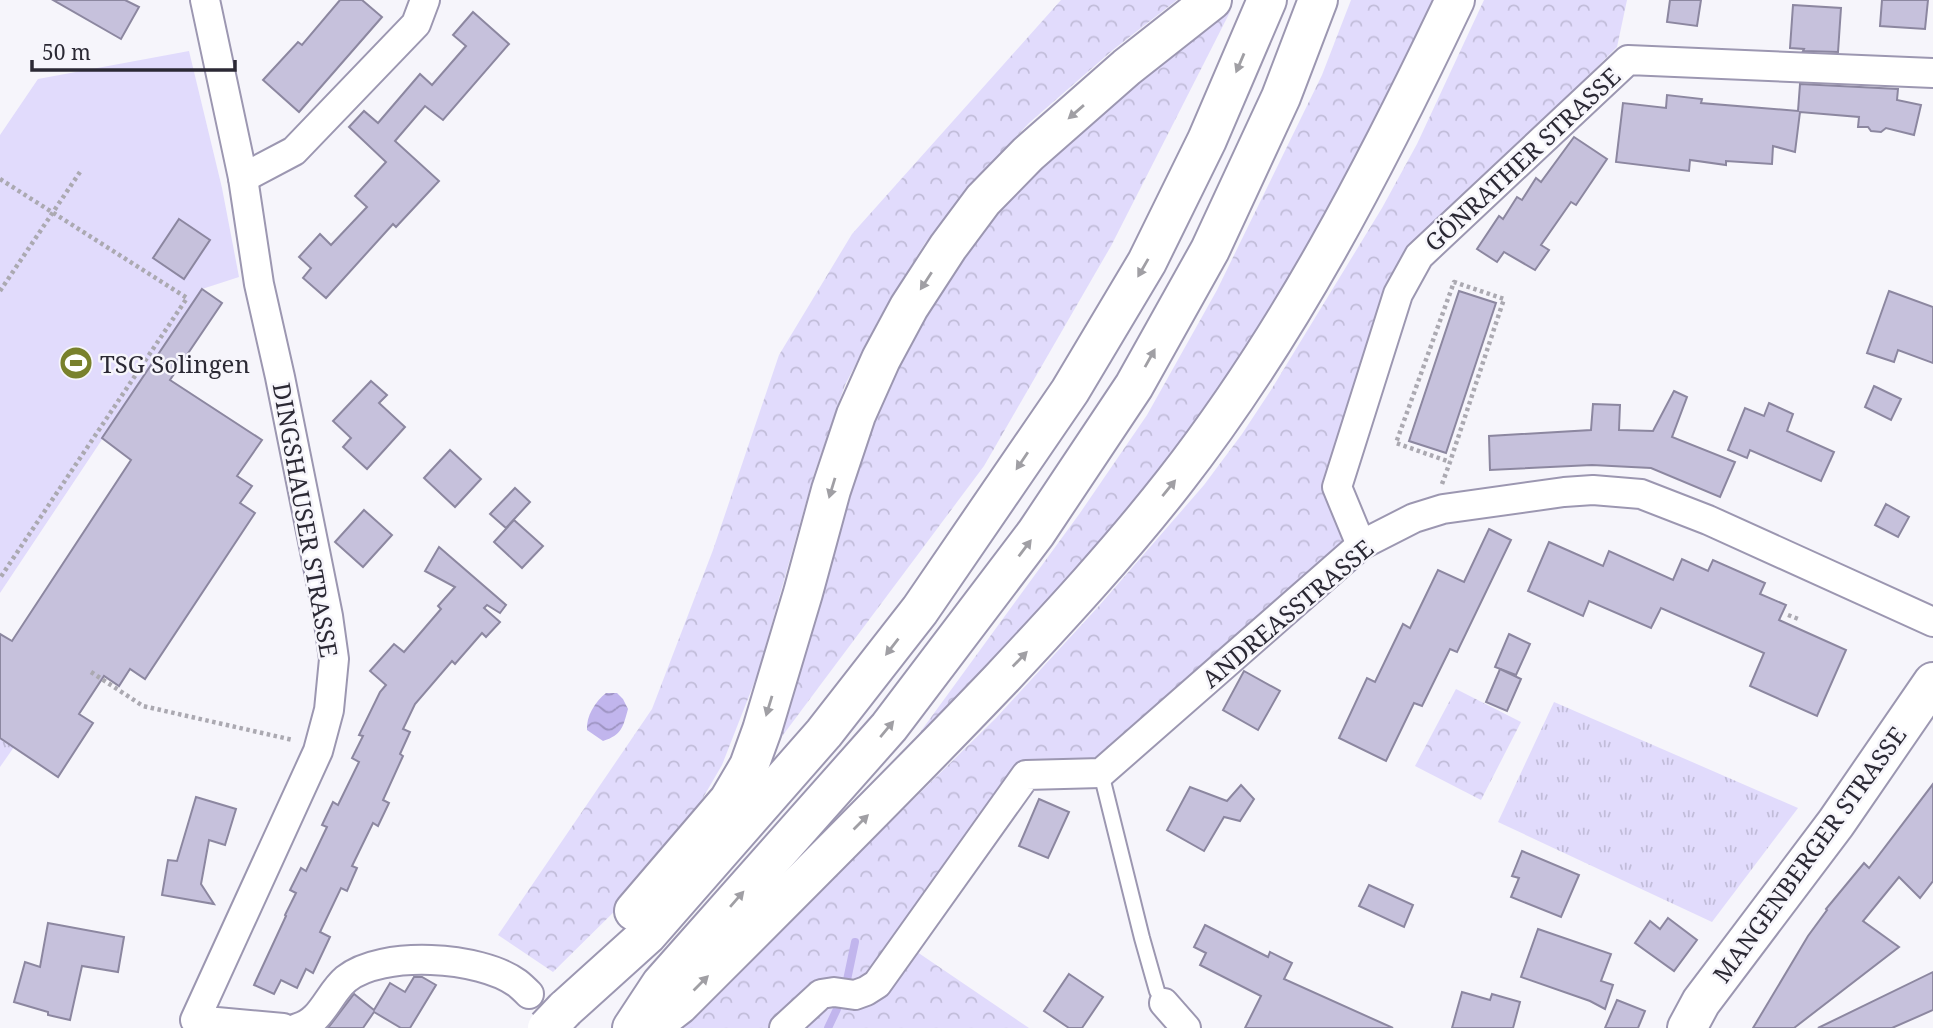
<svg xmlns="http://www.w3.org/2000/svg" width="1933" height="1028" font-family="'Noto Serif',serif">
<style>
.grass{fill:url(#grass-tufts)}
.forest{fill:url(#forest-crowns)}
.garden{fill:#e1dbfc}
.water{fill:url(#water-waves)}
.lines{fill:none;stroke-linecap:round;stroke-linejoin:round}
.stream{stroke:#c1b5ed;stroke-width:8}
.building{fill:#c6c1dc;stroke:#8c87a0;stroke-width:2}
.service-casing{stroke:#9c97b1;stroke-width:18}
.minor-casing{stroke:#9c97b1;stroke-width:32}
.secondary-casing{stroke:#9c97b1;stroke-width:42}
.trunk-casing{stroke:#9c97b1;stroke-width:42}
.path{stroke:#aba9b1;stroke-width:4.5;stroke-dasharray:3.5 3.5;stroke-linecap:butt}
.service{stroke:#fff;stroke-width:14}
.minor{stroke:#fff;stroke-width:28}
.secondary{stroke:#fff;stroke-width:38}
.trunk{stroke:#fff;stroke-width:38}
.trunk-bridge-casing{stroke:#9c97b1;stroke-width:42;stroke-linecap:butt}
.trunk-bridge{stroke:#fff;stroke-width:38}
.oneway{fill:#a09fa4}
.labels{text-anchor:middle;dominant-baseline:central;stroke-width:5;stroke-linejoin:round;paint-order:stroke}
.street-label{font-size:24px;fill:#2b2934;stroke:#f6f5fb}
.poi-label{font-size:24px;fill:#2b2934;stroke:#f6f5fb;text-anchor:start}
</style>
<defs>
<pattern id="grass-tufts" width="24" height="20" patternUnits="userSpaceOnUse" patternTransform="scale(1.75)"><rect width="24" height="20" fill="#e1dbfc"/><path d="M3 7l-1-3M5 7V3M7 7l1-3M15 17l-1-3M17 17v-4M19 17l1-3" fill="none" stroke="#c1bcd9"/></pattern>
<pattern id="forest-crowns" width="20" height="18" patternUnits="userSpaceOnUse" patternTransform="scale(1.75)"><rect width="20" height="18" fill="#e1dbfc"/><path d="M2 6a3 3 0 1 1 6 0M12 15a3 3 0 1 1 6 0" fill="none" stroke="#c1bcd9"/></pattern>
<pattern id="water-waves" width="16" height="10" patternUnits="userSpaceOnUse" patternTransform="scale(1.75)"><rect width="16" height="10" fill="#c1b5ed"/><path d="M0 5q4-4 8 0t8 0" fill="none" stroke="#9d93c1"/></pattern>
</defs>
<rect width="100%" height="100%" fill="#f6f5fb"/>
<g class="grass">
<polygon points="1554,702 1798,808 1712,922 1498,822"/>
<polygon points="0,739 14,747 0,767"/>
</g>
<g class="forest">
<polygon points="1061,0 1177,0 1114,49 1029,123 977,178 925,243 880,317 845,385 814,474 758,673 722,765 697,808 630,896 553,972 498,935 652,709 713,550 779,355 852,234"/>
<polygon points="1351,0 1433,0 1375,121 1265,326 1194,431 1128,510 1060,586 913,742 1080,513 1147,415 1217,290 1322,75"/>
<polygon points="1484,0 1627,0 1617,47 1411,253 1327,479 1354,543 1098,761 1022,763 898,939 1029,1028 681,1028 996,718 1098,607 1204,485 1242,434 1271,390 1382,208 1417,144"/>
<polygon points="1231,10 1111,246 984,466 774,747 846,485 890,379 939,289 1001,204 1138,80"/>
<polygon points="1456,689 1521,722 1481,800 1415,766"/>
</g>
<polygon class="garden" points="189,51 222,188 239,277 202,289 0,593 0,135 38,79"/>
<path class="water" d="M606,693h11l6,6 5,10c-5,18 -6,26 -25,32l-16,-11c-1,-14 8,-28 19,-37z"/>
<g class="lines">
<g class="stream">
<polyline points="847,980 855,942"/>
<polyline points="828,1028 837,1009"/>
</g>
</g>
<g class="building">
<polygon points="53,0 125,0 139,7 121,39"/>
<polygon points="340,0 362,0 382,17 299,112 263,80 298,42 302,45"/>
<polygon points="1670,0 1701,0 1697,26 1667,22"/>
<polygon points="1882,0 1928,0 1925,29 1880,26"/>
<polygon points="1793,5 1841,8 1838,52 1803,51 1804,49 1790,48"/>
<polygon points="473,12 509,44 443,120 425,106 395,141 439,181 396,227 393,224 326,298 303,278 311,268 299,257 320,234 331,245 367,207 355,196 386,162 349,127 364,111 378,123 420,74 432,85 466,46 453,35"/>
<polygon points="1800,84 1898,89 1897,100 1921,105 1914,135 1886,128 1881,132 1871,131 1868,127 1858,127 1859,117 1800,112 1795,152 1773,146 1772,164 1726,161 1726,165 1690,160 1689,171 1616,162 1623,103 1666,108 1667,95 1702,99 1701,103 1798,111"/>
<polygon points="1574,137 1607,159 1576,205 1571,202 1541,245 1549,250 1535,270 1504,252 1497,262 1477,249 1499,216 1503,219 1517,197 1522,200 1536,178 1541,182"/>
<polygon points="179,219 210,240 184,279 153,258"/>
<polygon points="202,289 222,303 170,380 262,440 237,476 252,486 240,503 255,513 145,679 130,669 119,686 104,676 79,714 93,723 58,777 0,738 0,634 12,641 131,460 102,438"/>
<polygon points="1459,291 1496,303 1446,453 1409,441"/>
<polygon points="1889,291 1933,307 1933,363 1898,350 1894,362 1867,353"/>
<polygon points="371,381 387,395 379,403 405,427 367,469 343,447 351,438 333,421"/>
<polygon points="1874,386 1901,399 1891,420 1865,407"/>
<polygon points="1674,391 1687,397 1672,437 1735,462 1720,497 1651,468 1592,465 1490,470 1489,436 1591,430 1593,404 1620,405 1619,430 1653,431"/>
<polygon points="1769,403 1793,414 1787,431 1834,452 1821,481 1750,450 1747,458 1728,450 1745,408 1764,416"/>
<polygon points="450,450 481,479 455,507 424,478"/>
<polygon points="515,488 530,502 506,528 490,514"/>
<polygon points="1886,504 1909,517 1898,537 1875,525"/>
<polygon points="364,510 392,535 363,567 335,542"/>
<polygon points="514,520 543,546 522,568 494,542"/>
<polygon points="1489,529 1511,540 1457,652 1450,649 1422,706 1414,703 1386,761 1339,738 1367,678 1375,682 1403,624 1410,628 1438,570 1464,582"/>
<polygon points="1549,542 1603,566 1609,551 1673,580 1682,559 1708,571 1713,560 1765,583 1760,594 1786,605 1779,620 1846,650 1817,716 1750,686 1764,653 1661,608 1651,628 1589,601 1583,616 1528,591"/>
<polygon points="439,547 506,605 500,613 487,605 484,608 500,622 486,637 482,633 455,664 452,661 415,704 403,729 410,732 400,754 403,756 383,800 389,803 378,826 373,823 352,866 357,868 347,891 341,888 320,932 330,937 313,973 306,969 297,988 281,980 274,994 254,985 286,916 285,915 296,893 290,890 301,868 306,871 327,827 322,825 333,802 338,805 359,762 352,758 363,736 359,735 380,692 386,685 370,671 394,644 404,652 441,609 438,606 455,587 425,571"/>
<polygon points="1509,634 1530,644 1516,675 1495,667"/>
<polygon points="1500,669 1521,679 1507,711 1486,702"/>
<polygon points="1244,671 1280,691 1258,730 1223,710"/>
<polygon points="1933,784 1933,881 1920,898 1899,877 1863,921 1899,947 1794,1028 1753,1028 1808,936 1827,910 1826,909 1864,863 1869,868"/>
<polygon points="1241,785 1254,799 1240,821 1224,817 1204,851 1167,830 1190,787 1227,801"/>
<polygon points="196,797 236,809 225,845 209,840 201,884 214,904 162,895 168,860 177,861"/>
<polygon points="1039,799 1069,812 1048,858 1019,846"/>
<polygon points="1522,851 1579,875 1561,917 1511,897 1519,878 1512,876"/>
<polygon points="1369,885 1413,905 1404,927 1359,906"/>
<polygon points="1668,918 1697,940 1674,971 1635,943 1650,921 1660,929"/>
<polygon points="48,923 124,937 118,972 82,966 70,1020 48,1015 48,1012 14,1002 25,962 40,967"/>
<polygon points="1205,925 1268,957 1270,952 1292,963 1284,979 1393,1028 1245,1028 1261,996 1200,965 1206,953 1194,947"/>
<polygon points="1538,929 1611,954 1601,981 1613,985 1605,1009 1590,1001 1521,977"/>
<polygon points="1933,972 1933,1010 1892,1028 1818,1028"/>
<polygon points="1069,974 1103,997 1082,1028 1069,1028 1044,1011"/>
<polygon points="414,977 422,977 436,985 410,1028 401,1028 374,1012 363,1028 328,1028 354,994 374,1010 390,983 405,992"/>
<polygon points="1462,992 1490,1000 1492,994 1520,1002 1513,1028 1452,1028"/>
<polygon points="1617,1000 1645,1011 1638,1028 1605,1028"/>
</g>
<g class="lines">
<defs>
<polyline id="service" points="1101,773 1142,938 1157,991 1164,1003"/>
<g id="minor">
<polyline points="205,0 243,178 259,284 280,377 328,616 334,659 329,710 318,751 195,1020 283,1028"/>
<polyline points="243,178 294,151 416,24 425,0"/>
<polyline points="1361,545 1337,487 1398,294 1419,256 1628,60 1933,73"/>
<polyline points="1164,1003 1186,1028"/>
<path d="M297,1028c25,-6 31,-34 49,-49 36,-29 134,-23 171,4 4,3 8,7 12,11"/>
<polyline points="784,1028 821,994 834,992 855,995 866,991 877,984 1026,775 1101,773 1361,545 1414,518 1443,509 1564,492 1593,490 1641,494 1708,520 1933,622"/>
</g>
<polyline id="secondary" points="1687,1028 1701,1002 1836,823 1933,682"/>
<g id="trunk">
<polyline points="634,911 729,800 749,766 762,730 803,593 831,490 856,415 881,359 909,307 948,247 983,200 1028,154 1127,67 1212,0"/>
<polyline points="565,1009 647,935 824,733 920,610 1070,391 1147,262 1207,140 1267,0"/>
<polyline points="632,1028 661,984 889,727 1036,533 1134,386 1210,250 1281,97 1318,0"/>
<path d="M649,1028l30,-23c108,-108 216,-215 321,-325 60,-64 120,-129 174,-198 115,-147 201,-314 281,-482"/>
</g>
</defs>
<use href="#service" class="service-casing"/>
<use href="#minor" class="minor-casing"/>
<use href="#secondary" class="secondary-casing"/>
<use href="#trunk" class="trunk-casing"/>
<g class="path">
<polyline points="0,179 187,298 0,578"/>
<polyline points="0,291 80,172"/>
<polyline points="1442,484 1450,462 1504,299 1454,282 1396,443 1450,462"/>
<polyline points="1788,615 1801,620"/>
<polyline points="91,672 143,706 293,740"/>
</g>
<use href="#service" class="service"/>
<use href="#minor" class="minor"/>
<use href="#secondary" class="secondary"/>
<use href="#trunk" class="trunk"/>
<defs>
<polyline id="trunk-bridge" points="547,1028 565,1009"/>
</defs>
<use href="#trunk-bridge" class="trunk-bridge-casing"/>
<use href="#trunk-bridge" class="trunk-bridge"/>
</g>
<defs><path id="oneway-solid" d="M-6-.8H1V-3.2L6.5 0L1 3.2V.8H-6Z" transform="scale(1.75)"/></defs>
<g class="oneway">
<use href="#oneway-solid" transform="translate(1240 63) rotate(113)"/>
<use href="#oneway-solid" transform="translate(1076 112) rotate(139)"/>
<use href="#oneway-solid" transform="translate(1143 268) rotate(120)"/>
<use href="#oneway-solid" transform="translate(926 281) rotate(123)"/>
<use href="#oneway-solid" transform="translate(1150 358) rotate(-61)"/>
<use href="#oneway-solid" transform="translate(1022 461) rotate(124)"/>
<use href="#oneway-solid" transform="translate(832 488) rotate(107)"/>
<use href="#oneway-solid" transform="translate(1169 488) rotate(-51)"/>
<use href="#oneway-solid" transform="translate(1025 548) rotate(-53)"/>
<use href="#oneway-solid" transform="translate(892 647) rotate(128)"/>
<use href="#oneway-solid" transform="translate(1020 659) rotate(-46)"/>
<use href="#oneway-solid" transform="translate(769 706) rotate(107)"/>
<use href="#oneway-solid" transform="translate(887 729) rotate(-50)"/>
<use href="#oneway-solid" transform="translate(861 822) rotate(-45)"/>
<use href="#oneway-solid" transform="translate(737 899) rotate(-49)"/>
<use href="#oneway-solid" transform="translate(701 983) rotate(-45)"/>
</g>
<defs>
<symbol id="stadium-disc" viewBox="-11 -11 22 22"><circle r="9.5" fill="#79812c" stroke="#f6f5fb"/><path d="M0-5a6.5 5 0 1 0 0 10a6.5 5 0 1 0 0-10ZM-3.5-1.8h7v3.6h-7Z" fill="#fff"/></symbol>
</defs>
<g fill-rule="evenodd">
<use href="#stadium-disc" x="57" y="344" width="38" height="38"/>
</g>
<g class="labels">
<g class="street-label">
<text transform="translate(1522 159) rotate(-43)">GÖNRATHER STRASSE</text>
<text transform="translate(306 520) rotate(80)">DINGSHAUSER STRASSE</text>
<text transform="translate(1287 613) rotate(-40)">ANDREASSTRASSE</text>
<text transform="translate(1809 854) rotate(-54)">MANGENBERGER STRASSE</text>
</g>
<g class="poi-label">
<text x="100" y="363">TSG Solingen</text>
</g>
</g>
<path d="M32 60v10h203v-10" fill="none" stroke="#2b2934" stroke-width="3.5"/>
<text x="42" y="60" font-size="21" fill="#2b2934" stroke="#f6f5fb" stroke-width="5" paint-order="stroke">50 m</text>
</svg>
